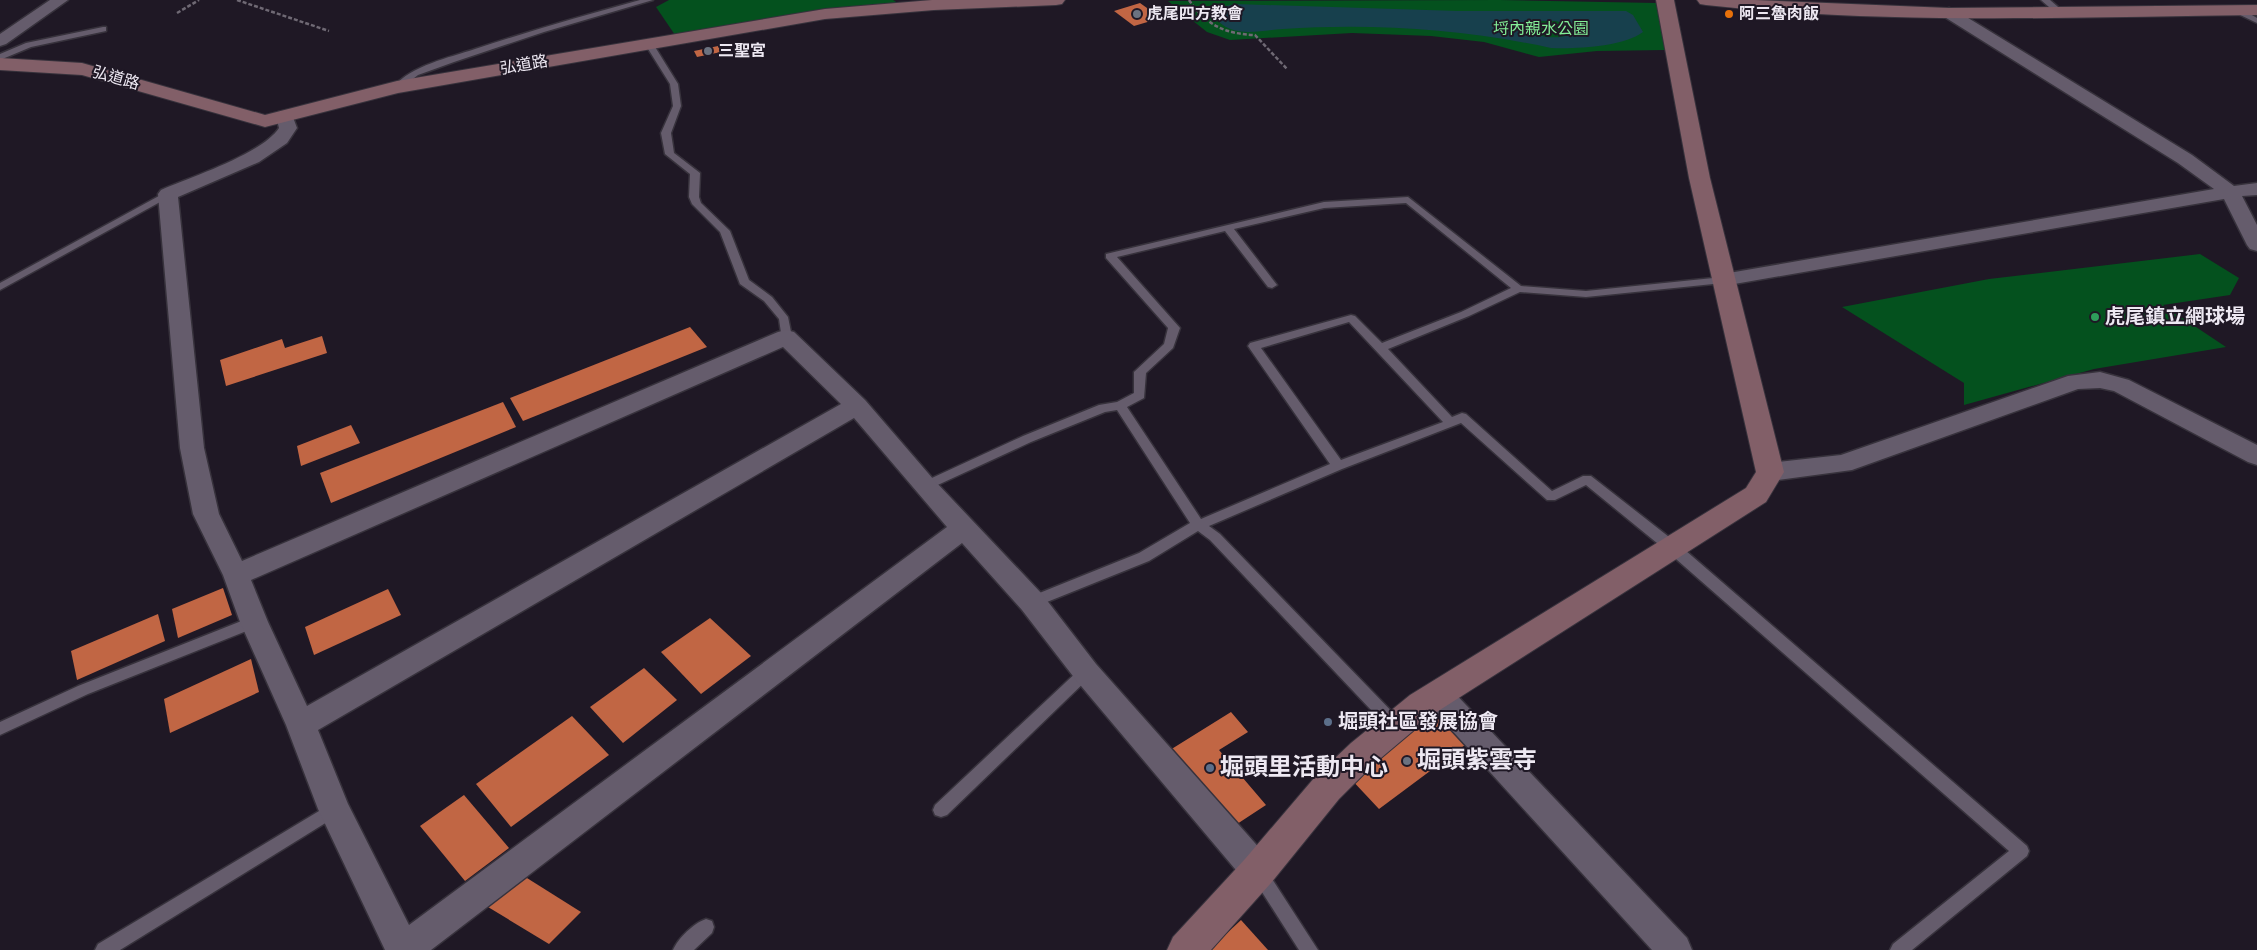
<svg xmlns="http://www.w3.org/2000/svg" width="2257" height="950" font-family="'Alegreya Sans','Noto Sans TC',sans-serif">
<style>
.green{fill:#04511e}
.water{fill:#17404d;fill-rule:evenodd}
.building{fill:#c16644}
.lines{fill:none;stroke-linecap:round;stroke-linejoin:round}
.lane-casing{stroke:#37323c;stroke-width:3}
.street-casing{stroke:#37323c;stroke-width:3}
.secondary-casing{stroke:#37323c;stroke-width:2}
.path{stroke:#6f6974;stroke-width:2.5;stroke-dasharray:4 2;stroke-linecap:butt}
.lane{fill:#655c6c;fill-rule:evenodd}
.street{fill:#655c6c;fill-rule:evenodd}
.secondary{fill:#825f68;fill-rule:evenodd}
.worship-dot{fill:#6b7280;stroke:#1f1825;stroke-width:2}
.food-dot{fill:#e8710a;stroke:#1f1825;stroke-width:2}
.leisure-dot{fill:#2e9e5b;stroke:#1f1825;stroke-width:2}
.service-dot{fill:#5c6f8a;stroke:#1f1825;stroke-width:2}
.labels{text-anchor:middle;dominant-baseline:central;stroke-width:4;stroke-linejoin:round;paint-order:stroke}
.far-poi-label{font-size:16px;font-weight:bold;fill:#ede8f2;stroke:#1f1825;text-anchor:start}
.far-park-label{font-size:16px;fill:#83ee97;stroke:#1f1825}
.far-street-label{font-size:16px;fill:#ede8f2;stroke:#1f1825}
.poi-label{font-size:20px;font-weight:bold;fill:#ede8f2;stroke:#1f1825;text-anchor:start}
.near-poi-label{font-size:24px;font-weight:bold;fill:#ede8f2;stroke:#1f1825;text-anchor:start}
</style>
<rect width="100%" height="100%" fill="#1f1825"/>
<g class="green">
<polygon points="669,0 893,0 901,5 675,35 656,7"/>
<polygon points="1499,0 1656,3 1666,26 1665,50 1597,51 1539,57 1484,42 1431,36 1352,33 1230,40 1207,32 1168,1"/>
<polygon points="2200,254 2239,278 2230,295 2163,305 2226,347 2094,369 1964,405 1964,383 1842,307 1989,279"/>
</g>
<path class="water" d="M1235,4l223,7h168l7,4 10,17c-20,15 -67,17 -92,16 -88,-19 -178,-25 -268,-19 -27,2 -51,10 -70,-13l3,-8zM1541,21h15l16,5 1,8c-16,5 -30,5 -45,-4l-2,-6z"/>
<g class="building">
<polygon points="1140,3 1161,18 1134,26 1114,11"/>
<polygon points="718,46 721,52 697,57 694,51"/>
<polygon points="690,327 707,347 523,421 510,398"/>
<polygon points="322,336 327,353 226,386 220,360 282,339 285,348"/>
<polygon points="503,402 516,427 331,503 320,473"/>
<polygon points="351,425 360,443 301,466 297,446"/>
<polygon points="223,588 232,615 178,638 172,609"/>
<polygon points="388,589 401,615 314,655 305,627"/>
<polygon points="158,614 165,641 77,680 71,651"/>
<polygon points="710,618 751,656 701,694 661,652"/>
<polygon points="251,659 259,692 170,733 164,699"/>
<polygon points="644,668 677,700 623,743 590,707"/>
<polygon points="1231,712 1248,732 1219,750 1266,805 1234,826 1170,750"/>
<polygon points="1434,715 1465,745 1379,809 1349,777"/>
<polygon points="572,716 609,755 511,827 476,784"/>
<polygon points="464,795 509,848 465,881 420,826"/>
<polygon points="519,873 581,912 549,944 488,907"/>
<polygon points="1241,920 1268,950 1209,950"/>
</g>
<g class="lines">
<defs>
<g id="lane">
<path d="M640,0h13l-109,32 -90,30 -36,13 -18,14 -7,-2c20,-22 55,-29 82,-38 55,-18 110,-34 165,-49z"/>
<polygon points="2041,0 2050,0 2065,13 2058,15"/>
<polygon points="2234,8 2240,8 2257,18 2257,23 2234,12"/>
<polygon points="103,27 106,27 106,31 31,47 0,60 0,54 26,43"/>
<polygon points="646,42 652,42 678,84 681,106 671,133 674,153 700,173 699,197 701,203 730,231 749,280 772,297 788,317 792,337 790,340 782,340 779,319 764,301 740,284 720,232 692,204 689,197 690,174 665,154 661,133 673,106 670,84 645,44"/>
<polygon points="168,191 171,192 171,196 0,290 0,283"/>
<path d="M1408,197l113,89 65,5 137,-14 5,3 -5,3 -137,14 -66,-5 -51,24 -81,33 64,68 10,-4 4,1 86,77 31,-15h8l87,68 349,302 2,5 -2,5 -115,94h-22l3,-6 116,-93 -341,-299 -82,-67 -31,15h-8l-86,-77 -119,46 -133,57 11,8 180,186 2,5 -2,5 -5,1 -5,-1 -180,-190 -12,-9 -49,30 -112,45 -5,1 -5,-1 -2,-4 2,-4 112,-45 51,-30 -73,-113 -12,2 -74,30 -102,47h-8l-2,-3 2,-3 102,-47 76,-31 18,-3 17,-9v-21l30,-28 4,-16 -62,-70v-4l218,-52zM1406,203l105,85 -50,24 -79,31 -27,-27 -4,-1 -101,28 -2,3 2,3 80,115 -129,55 -74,-112 17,-9 2,-25 27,-25 7,-20 -63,-71 108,-26 43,56 4,1 5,-3 -43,-56 90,-21zM1349,322l94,100 -102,38 -80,-112z"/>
<polygon points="254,616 259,618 261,622 259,626 88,694 0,735 0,722 78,686"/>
<polygon points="1086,666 1091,668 1093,672 1091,676 947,815 941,817 935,815 933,810 935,805 1081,668"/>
<polygon points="334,802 340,804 342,809 340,814 120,950 95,950 98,944"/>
<polygon points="1259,865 1265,868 1318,950 1299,950 1253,878 1251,873 1253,868"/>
<path d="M706,919l6,2 2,6 -2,6 -18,17h-21c5,-12 21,-27 33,-31z"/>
</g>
<g id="street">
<polygon points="50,0 68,0 6,44 0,46 0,34"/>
<polygon points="1949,8 1955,10 2192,155 2234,186 2257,183 2257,195 2242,196 2257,225 2257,251 2250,249 2247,245 2224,199 1723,286 1716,285 1712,280 1716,275 1723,274 2214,189 2178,163 1943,16 1941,13 1943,10"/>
<path d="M285,111l6,1 6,16 -10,15 -28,19 -81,35 26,251 15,66 23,47 536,-229 8,-2 8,2 71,68 69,80 108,114 54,70 174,196 4,11 -4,11 -12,5 -12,-5 -170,-202 -54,-70 -60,-67 -531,407h-46l-67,-141 -32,-84 -46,-103 -17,-47 -30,-61 -13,-66 -22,-254 3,-4c30,-13 101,-36 118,-62l-3,-12 3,-4zM783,347l58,57 -534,302 -39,-84 -17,-42zM854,418l93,109 -538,398 -61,-121 -30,-74z"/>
<polygon points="2100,372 2129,380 2257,445 2257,465 2248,462 2114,391 2100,388 2078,389 1852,470 1770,481 1761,478 1758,472 1761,466 1770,463 1841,455 2068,376"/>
<polygon points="1438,683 1448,686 1687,938 1692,950 1652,950 1428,704 1423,695 1428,686"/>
</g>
<g id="secondary">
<polygon points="932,0 1065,0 1062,4 1056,5 934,10 825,19 398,93 265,127 82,75 0,70 0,58 82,63 265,115 397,81 825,9"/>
<polygon points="1656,0 1674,0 1710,178 1784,472 1766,502 1432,715 1375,763 1339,799 1271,883 1211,950 1167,950 1173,937 1245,859 1315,777 1351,743 1410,695 1746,488 1756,472 1689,178"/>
<path d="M1697,0h58l194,8 308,-3v10c-183,2 -368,10 -551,-10l-6,-1z"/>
</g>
</defs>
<use href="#lane" class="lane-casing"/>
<use href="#street" class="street-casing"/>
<use href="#secondary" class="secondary-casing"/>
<g class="path">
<polyline points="237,0 329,31"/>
<path d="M1189,0c17,25 36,34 66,35l32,34"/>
<polyline points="177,13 199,0"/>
</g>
<use href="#lane" class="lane"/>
<use href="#street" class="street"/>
<use href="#secondary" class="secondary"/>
</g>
<g class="worship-dot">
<circle cx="1137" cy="14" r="5"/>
<circle cx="708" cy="51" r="5"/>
<circle cx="1407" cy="761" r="5"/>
</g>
<circle class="food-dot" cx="1729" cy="14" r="5"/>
<circle class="leisure-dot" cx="2095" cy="317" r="5"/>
<g class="service-dot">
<circle cx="1328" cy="722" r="5"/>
<circle cx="1210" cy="768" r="5"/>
</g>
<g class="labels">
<g class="far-poi-label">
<text x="1147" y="14">虎尾四方教會</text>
<text x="1739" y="14">阿三魯肉飯</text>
<text x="718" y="51">三聖宮</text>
</g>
<g class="far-park-label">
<text x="1541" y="29">埒內親水公園</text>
</g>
<g class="far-street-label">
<text transform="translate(524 65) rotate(-10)">弘道路</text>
<text transform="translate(116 78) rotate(16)">弘道路</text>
</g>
<g class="poi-label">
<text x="2105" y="317">虎尾鎮立網球場</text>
<text x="1338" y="722">堀頭社區發展協會</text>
</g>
<g class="near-poi-label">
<text x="1417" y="761">堀頭紫雲寺</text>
<text x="1220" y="768">堀頭里活動中心</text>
</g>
</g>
</svg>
